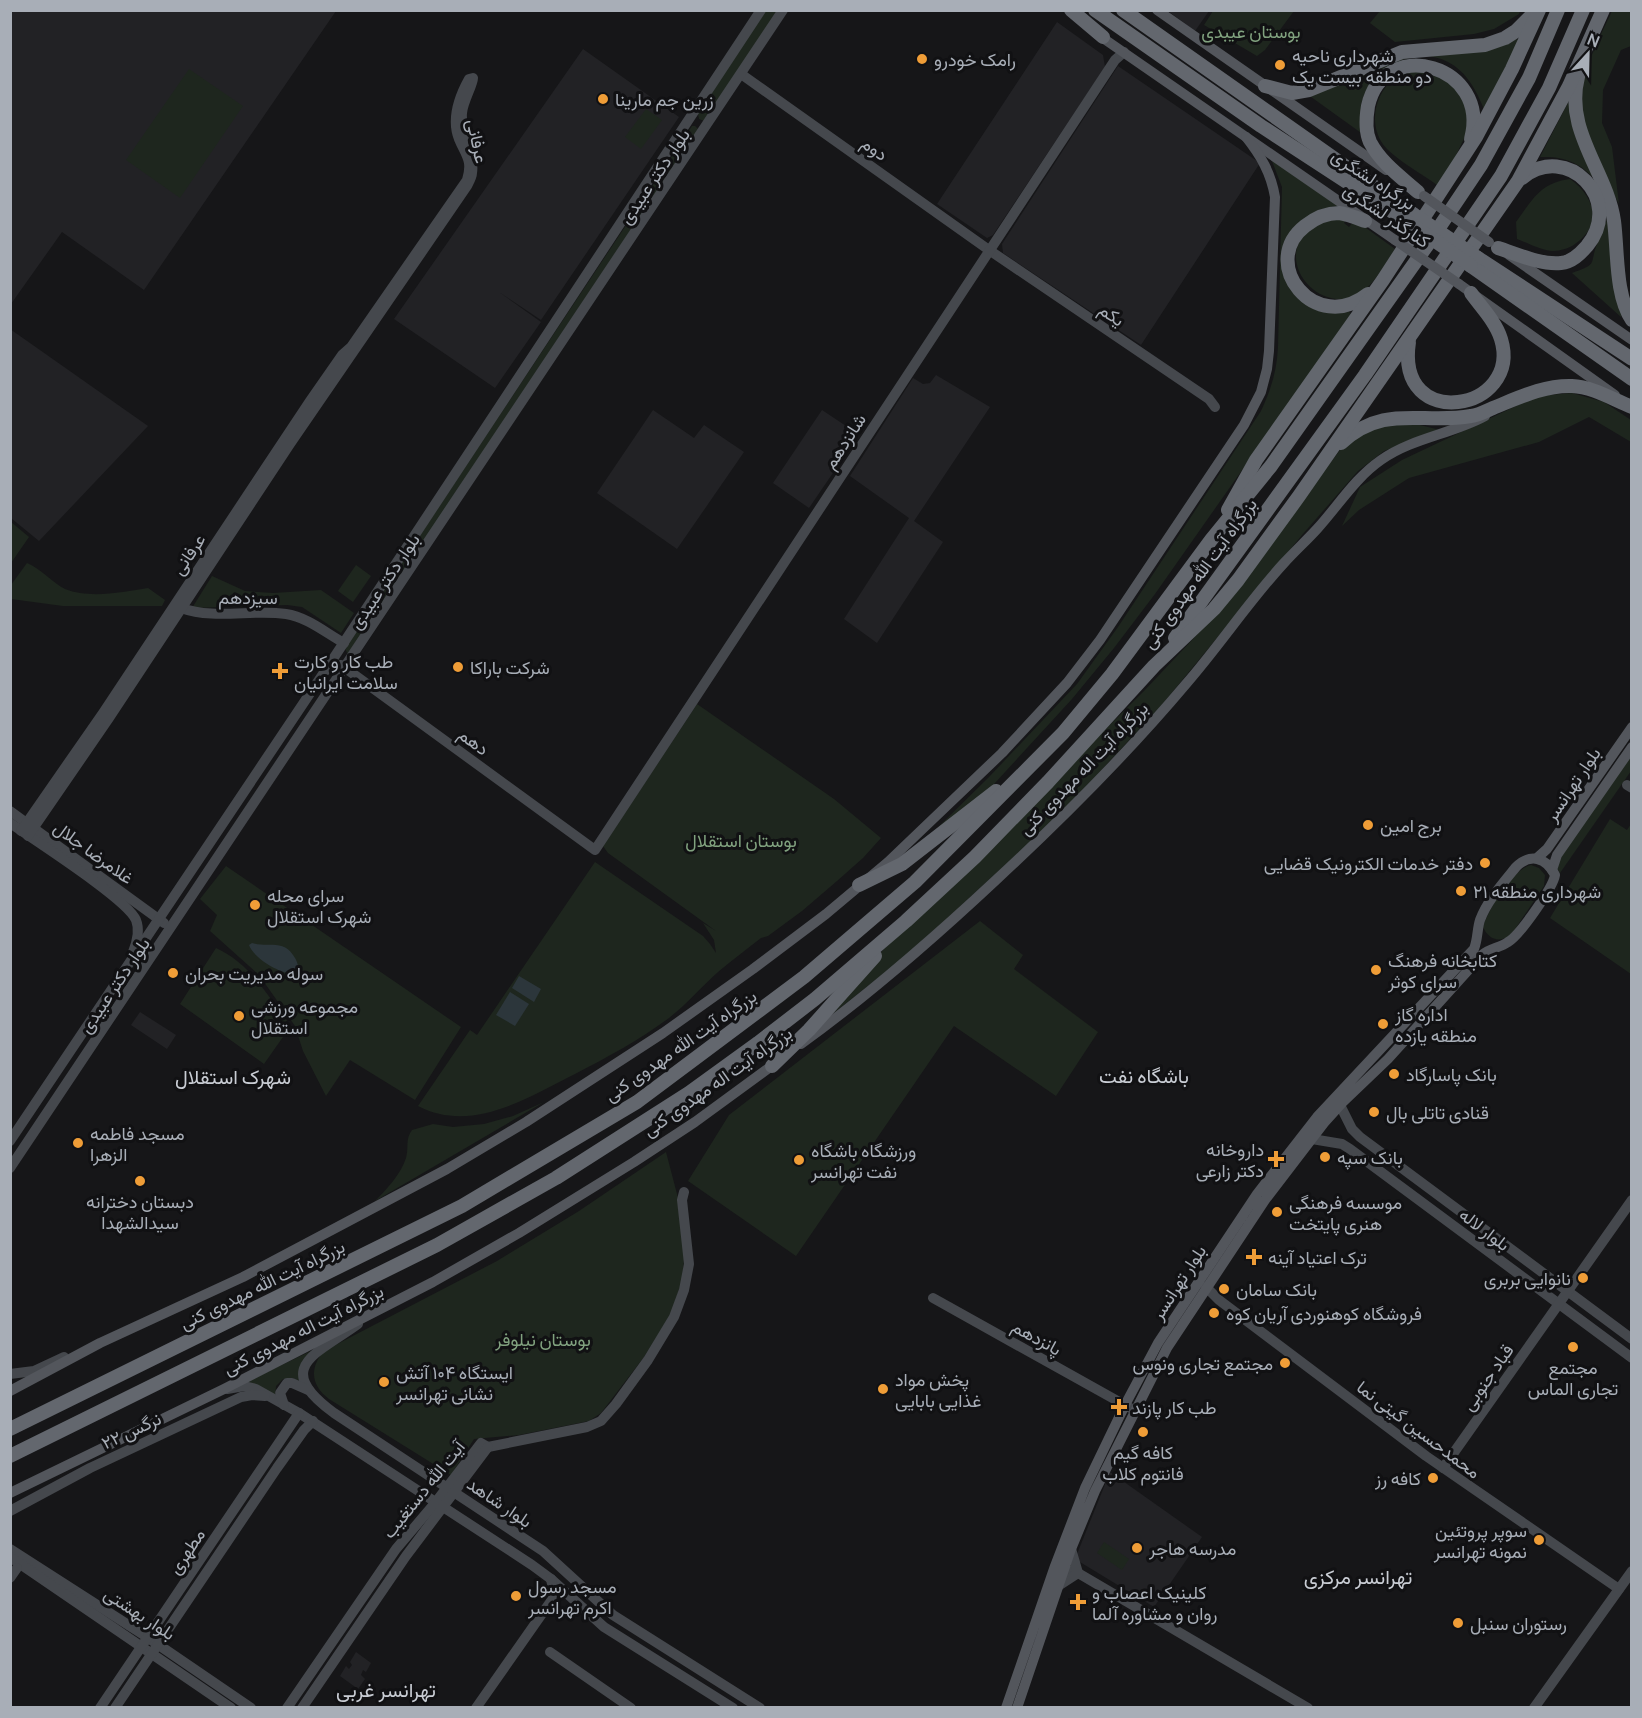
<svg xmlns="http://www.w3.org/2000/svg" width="1642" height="1718" font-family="Manrope,Vazirmatn,sans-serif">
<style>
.built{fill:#222225}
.green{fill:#1e261e}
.water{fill:#2c363b}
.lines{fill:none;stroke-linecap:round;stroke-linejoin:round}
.secondary{stroke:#45484d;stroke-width:10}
.primary{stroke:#53565c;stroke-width:10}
.highway{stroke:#63676e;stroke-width:14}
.primary-bridge{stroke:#53565c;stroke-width:10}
.highway-bridge{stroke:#63676e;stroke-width:14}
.poi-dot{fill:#ef9d37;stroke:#111113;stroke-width:2}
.labels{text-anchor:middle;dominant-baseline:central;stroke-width:6;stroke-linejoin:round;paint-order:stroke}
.park-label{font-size:18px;fill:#81a27f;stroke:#111113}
.poi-label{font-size:18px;fill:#a8aeb7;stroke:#111113;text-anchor:start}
.street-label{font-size:18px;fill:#a8aeb7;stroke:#111113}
.neighbourhood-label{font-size:20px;fill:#c9cdd4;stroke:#111113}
</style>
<rect width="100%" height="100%" fill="#161618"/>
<g class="built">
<polygon points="11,11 336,11 144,290 62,232 11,304"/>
<polygon points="1168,11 1209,11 1195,31"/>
<polygon points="1057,22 1103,55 1105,67 993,235 987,238 937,204"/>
<polygon points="583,49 679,117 541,320 499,292 541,322 495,388 394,319"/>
<polygon points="1118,66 1260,163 1141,345 1003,253 1002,244"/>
<polygon points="10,329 148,426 39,541 11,518"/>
<polygon points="936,375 990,407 914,521 943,542 877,643 844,619 909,518 850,476 913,378 923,384 930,383"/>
<polygon points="653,410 694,438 704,425 744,452 677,549 597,493"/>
<polygon points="822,410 852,430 854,442 809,508 773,483"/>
<polygon points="140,1012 176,1035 167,1049 131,1025"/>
<polygon points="1110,1472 1202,1537 1154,1607 1075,1559"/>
<polygon points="356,1652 371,1663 366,1672 363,1670 361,1675 365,1679 358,1689 340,1676 346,1666 349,1669 352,1665 350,1662"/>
</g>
<g class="green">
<polygon points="765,11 778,11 704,121 699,119 698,114"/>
<polygon points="1213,11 1213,10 1294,11 1265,50 1257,56 1204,25"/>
<polygon points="1380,11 1380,10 1520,11 1519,14 1494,29 1474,34 1395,42 1370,23"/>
<path d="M1612,11h19v35l-10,4 -18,40 -1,33 10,24 7,57c-21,-43 -47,-83 -33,-133 7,-21 17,-41 26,-60z"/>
<path d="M1514,37l5,4 -35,68c-8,-19 -17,-37 -36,-47 -33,-17 -72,5 -85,36 -4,11 -2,26 1,37l-57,-41 91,-38z"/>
<polygon points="189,69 243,106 180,198 126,160"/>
<path d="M1436,71l30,27 2,32 -18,38 -13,17c-15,-11 -37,-23 -50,-36 -22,-23 -12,-63 16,-76 9,-4 24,-1 33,-2z"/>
<path d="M1572,95l26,87c-18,-19 -32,-26 -58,-25z"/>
<polygon points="646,109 662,120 641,149 625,137"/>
<polygon points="692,126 695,126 698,129 350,653 347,653 345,648"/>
<path d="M1270,156l71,49 -23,5 -26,25 4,58 52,16 3,6 -196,279 -41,54 -42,51 -88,96 -66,52 71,-70 88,-93 41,-57 143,-216c10,-21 16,-41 17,-64l4,-160z"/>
<path d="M1570,179c24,17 34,45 5,65 -5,4 -15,7 -22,7 -11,0 -25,-8 -36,-12l-1,-17c17,-23 24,-39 54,-43z"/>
<path d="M1608,214l15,98 -2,5 -49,-44c28,-10 16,-8 26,-31 4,-10 8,-17 10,-28z"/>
<path d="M1348,217l-4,6 5,4 6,-7 40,29c-11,16 -23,41 -42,48 -35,12 -72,-29 -51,-61 3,-4 8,-7 11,-9 4,-3 7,-7 12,-8 7,-2 15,-1 23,-2z"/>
<polygon points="1572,393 1604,402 1631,420 1631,442 1589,417 1539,442 1409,478 1359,510 1342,526 1360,487 1402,460 1537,396"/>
<path d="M1408,422l32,8 -56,21 -26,20 -56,64 -142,172 -68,73 -50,51 -102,94 -48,42 -81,64 68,-77 265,-263 49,-52 33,-38 117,-155c20,-15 40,-21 65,-24z"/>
<polygon points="11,522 29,537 11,563"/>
<path d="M27,563c14,6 26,20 38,26 25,10 58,3 83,-1l17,12 -3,6h-99l-52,-7v-14z"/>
<polygon points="356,565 371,576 353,602 338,591"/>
<polygon points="212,576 245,591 273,593 321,590 354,613 341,633 302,607 287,605 192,608"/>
<path d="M697,704l137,95 47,39 -18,20 -26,23 -35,30 -34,25 -7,2c-14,11 -29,22 -43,34 -16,14 -31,32 -49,46 -30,22 -61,39 -94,56 -48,24 -103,60 -157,32l52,-76 7,5 118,-173 108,74 7,8 6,9 -2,-13 -11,-17 13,8 -108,-78 -5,-7z"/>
<polygon points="1631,753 1631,771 1560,873 1557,868 1558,859"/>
<polygon points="1610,819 1627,830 1631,824 1631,974 1550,918"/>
<path d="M1531,865l8,3 6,7 -1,11 -33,49c-12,8 -22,5 -28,-8 4,-16 31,-59 48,-62z"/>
<polygon points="226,866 461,1027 415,1100 350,1060 326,1096 303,1051 295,1026 259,975 210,931 217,915 200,899"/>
<polygon points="980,921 1023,955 1014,969 1098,1032 1056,1096 954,1026 796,1256 688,1181 729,1115"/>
<path d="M216,948c31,14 49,42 67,69l4,3 -1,2 4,5 -26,37 -84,-60z"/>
<path d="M544,1102l-169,99c11,-11 26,-27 31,-43 3,-10 -1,-19 6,-28l21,-6 20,3 31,-3 29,-8z"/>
<path d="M666,1152l17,65 2,33 -3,31 -12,35 -26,41 -43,56 -12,8 -70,14 -45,4 -23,36 -122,-76c-18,-13 -20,-31 -5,-48l173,-90 82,-50z"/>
<polygon points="313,1350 302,1383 293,1378 283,1379 276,1386 275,1397 242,1384"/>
<polygon points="1104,1542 1129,1559 1122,1570 1097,1553"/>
</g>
<g class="water">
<path d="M252,943c15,5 31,-4 41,12 5,7 6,12 5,19 -15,2 -44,-15 -49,-29z"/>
<polygon points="519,976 541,989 534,1002 512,988"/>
<polygon points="510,992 529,1004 515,1026 496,1015"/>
</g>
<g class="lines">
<g class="secondary">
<polyline points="741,74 989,250 1209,399 1215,407"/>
<path d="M181,608c34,12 70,1 105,6 21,3 40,19 58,29"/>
<polyline points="341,665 595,850 1115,60 1124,52"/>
<polyline points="1627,785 1632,788"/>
<polyline points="10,811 164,923"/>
<path d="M10,823c24,17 117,76 126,97 4,10 1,22 -3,32"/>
<path d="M21,831l82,-118 207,-312 32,-46 9,-8 116,-167c6,-20 -1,-24 -8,-41 -8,-20 0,-42 10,-60l4,-1c0,7 -10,23 -11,35 -2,21 13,42 10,60 0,4 -3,9 -5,13l-177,258 -181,274 -81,118"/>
<polyline points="1340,1105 1352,1129 1360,1137 1632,1339"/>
<polyline points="1312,1139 1342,1144 1350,1149 1632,1358"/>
<polyline points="10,1141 333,659 761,10"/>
<polyline points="10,1168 783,10"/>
<polyline points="1206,1287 1219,1300 1426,1456 1619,1589"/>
<polyline points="933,1298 1132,1409"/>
<path d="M358,1324c-41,30 -87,43 -24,89l209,138 70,64 147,93"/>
<polyline points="10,1374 34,1371 64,1357"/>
<polyline points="227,1389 244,1386 256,1389 299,1413 532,1565 551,1579 604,1627 733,1708"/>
<polyline points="284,1405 280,1393 287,1383 292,1383 308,1390"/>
<polyline points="488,1447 587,1427 601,1421 616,1404 648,1360 674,1317 684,1290 689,1264 682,1200 684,1192"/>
<polyline points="1443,1468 1632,1200"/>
<polyline points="10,1511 90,1468 241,1397 252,1395 265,1396"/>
<polyline points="10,1549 147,1637 251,1708"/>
<polyline points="10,1557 231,1708"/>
<polyline points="1064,1569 1078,1573 1308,1708"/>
<polyline points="10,1578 17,1568"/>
<polyline points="1058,1586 1078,1573 1071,1549"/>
<polyline points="550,1652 631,1708"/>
<polyline points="100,1708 299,1413"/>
<polyline points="115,1708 277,1468 304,1430 313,1421"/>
<polyline points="287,1708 396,1549 435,1503 481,1443 488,1447"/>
<polyline points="302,1708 406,1556 488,1447"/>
<polyline points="476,1708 551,1601 553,1589 551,1579"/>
<polyline points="1534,1708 1632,1571"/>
</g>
<g class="primary">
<polyline points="1157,10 1386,170"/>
<polyline points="1097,34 1395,240"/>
<polyline points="1509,255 1632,340"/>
<polyline points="1459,284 1615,395"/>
<polyline points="1537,858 1547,849 1632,727"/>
<polyline points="1552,870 1557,855 1632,747"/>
<path d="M801,1044c69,-50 133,-106 195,-164 67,-62 131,-126 190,-196 34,-39 63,-83 98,-121 11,-12 22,-22 33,-34 21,-23 38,-51 64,-69 31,-22 71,-26 104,-44"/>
<path d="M10,1391l90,-48 143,-66 204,-108 79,-47 137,-89 90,-64 73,-55 62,-52 114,-109 65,-70 33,-43 144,-215 17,-33 6,-23 2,-18 6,-154c-4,-24 -14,-41 -29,-60"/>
<polyline points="10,1493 224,1389 433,1282 519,1233 634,1162 695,1122 777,1062"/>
<path d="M1006,1708l49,-142 30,-78 40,-83 33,-62 99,-149 60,-77 157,-168c4,-10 3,-20 6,-29 7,-19 23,-37 36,-53 14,-14 30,-10 39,8 -2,13 -36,61 -47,67 -8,6 -18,6 -26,13l-94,104 -45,43 -19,21 -59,77 -98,148 -72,143 -24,58 -54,159"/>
</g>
<g class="highway">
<polyline points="1071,10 1103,37"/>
<polyline points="1095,10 1261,126 1408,222"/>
<polyline points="1123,10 1413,214"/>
<path d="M1578,77c-14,54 29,94 36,144 4,30 1,74 18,99"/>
<polyline points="1265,86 1292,93 1309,90 1402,52 1485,45 1505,38 1516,31 1533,14"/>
<path d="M1418,192c-17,-15 -37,-29 -48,-50 -5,-11 -4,-24 -2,-36 16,-71 123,-41 103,33"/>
<path d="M1365,221c-8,-3 -18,-7 -26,-8 -14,0 -24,5 -34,13 -47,37 10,110 63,68"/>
<path d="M1498,248c19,6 42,17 63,15 11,-1 19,-9 26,-17 38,-46 -20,-105 -65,-68"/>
<polyline points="1478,258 1632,359"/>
<polyline points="1471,266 1632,379"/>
<path d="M1409,342c-14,92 114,69 92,-3 -5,-17 -20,-32 -30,-46"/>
<path d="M1341,443c44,-40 81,-18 130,-27 8,-1 15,-5 22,-8 25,-10 51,-23 79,-22 21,1 40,13 60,21"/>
<polyline points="1228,510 1256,460 1383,280 1476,137 1512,69 1539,10"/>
<polyline points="1175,638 1365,375 1501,176 1549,88 1583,10"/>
<polyline points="859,885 902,864 996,791"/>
<polyline points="772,1066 809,1030 875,956"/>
<polyline points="10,1429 462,1206 637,1102 804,977 915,882 1063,733 1112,674 1211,540 1271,466 1426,247 1481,165 1529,78 1558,10"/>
<polyline points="10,1456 437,1245 556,1178 689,1093 758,1043 815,999 906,921 975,857 1048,782 1154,666 1214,609 1238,580 1299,496 1518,181 1569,86 1603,10"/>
</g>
<g class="primary-bridge">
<polyline points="1424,196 1489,242"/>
<polyline points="1395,240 1459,284"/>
</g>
<g class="highway-bridge">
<polyline points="1413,214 1478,258"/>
<polyline points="1408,222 1471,266"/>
</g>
</g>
<g class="poi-dot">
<circle cx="922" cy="59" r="6"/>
<circle cx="1280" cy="65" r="6"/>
<circle cx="603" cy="99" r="6"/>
<circle cx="458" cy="667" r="6"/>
<path d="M277 662h6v6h6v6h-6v6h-6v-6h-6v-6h6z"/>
<circle cx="1368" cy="825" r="6"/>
<circle cx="1485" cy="863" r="6"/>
<circle cx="1461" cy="891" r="6"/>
<circle cx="255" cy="905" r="6"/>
<circle cx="1376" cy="970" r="6"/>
<circle cx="173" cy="973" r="6"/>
<circle cx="239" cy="1016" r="6"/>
<circle cx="1383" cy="1024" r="6"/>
<circle cx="1394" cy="1074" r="6"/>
<circle cx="1374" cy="1112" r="6"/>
<circle cx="78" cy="1143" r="6"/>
<circle cx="1325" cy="1157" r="6"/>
<path d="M1273 1150h6v6h6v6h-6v6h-6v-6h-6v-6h6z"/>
<circle cx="799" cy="1160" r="6"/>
<circle cx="140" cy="1181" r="6"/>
<circle cx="1277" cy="1212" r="6"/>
<path d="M1251 1248h6v6h6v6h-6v6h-6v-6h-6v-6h6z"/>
<circle cx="1583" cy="1278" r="6"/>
<circle cx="1224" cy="1289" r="6"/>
<circle cx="1214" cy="1313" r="6"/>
<circle cx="1573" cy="1347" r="6"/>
<circle cx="1285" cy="1363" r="6"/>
<circle cx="384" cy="1382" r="6"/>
<circle cx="883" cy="1389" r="6"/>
<path d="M1116 1398h6v6h6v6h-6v6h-6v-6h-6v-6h6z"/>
<circle cx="1143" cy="1432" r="6"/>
<circle cx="1433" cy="1478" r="6"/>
<circle cx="1539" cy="1540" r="6"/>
<circle cx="1137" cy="1548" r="6"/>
<circle cx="516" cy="1596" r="6"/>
<path d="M1075 1593h6v6h6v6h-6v6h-6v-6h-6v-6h6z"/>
<circle cx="1458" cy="1623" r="6"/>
</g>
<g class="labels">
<g class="park-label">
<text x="1251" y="31">بوستان عیبدی</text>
<text x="741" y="840">بوستان استقلال</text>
<text x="543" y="1339">بوستان نیلوفر</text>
</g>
<g class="poi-label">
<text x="1292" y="55">شهرداری ناحیه<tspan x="1292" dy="21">دو منطقه بیست یک</tspan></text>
<text x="934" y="59">رامک خودرو</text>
<text x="615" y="99">زرین جم مارینا</text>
<text x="294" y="661">طب کار و کارت<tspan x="294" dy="21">سلامت ایرانیان</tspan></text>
<text x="470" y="667">شرکت باراکا</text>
<text x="1380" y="825">برج امین</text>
<text x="1473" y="863" text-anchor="end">دفتر خدمات الکترونیک قضایی</text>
<text x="1473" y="891">شهرداری منطقه ۲۱</text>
<text x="267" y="895">سرای محله<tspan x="267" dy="21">شهرک استقلال</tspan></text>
<text x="1388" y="960">کتابخانه فرهنگ<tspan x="1388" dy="21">سرای کوثر</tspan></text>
<text x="185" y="973">سوله مدیریت بحران</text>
<text x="251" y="1006">مجموعه ورزشی<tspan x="251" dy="21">استقلال</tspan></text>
<text x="1395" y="1014">اداره گاز<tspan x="1395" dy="21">منطقه یازده</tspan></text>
<text x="1406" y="1074">بانک پاسارگاد</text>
<text x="1386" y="1112">قنادی تاتلی بال</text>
<text x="90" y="1133">مسجد فاطمه<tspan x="90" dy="21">الزهرا</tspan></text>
<text x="1264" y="1149" text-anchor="end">داروخانه<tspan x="1264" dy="21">دکتر زارعی</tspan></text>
<text x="811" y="1150">ورزشگاه باشگاه<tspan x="811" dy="21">نفت تهرانسر</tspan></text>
<text x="1337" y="1157">بانک سپه</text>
<text x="140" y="1201" text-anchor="middle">دبستان دخترانه<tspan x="140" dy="21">سیدالشهدا</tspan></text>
<text x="1289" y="1202">موسسه فرهنگی<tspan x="1289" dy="21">هنری پایتخت</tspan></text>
<text x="1268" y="1257">ترک اعتیاد آینه</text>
<text x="1571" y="1278" text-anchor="end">نانوایی بربری</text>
<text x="1236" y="1289">بانک سامان</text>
<text x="1226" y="1313">فروشگاه کوهنوردی آریان کوه</text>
<text x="1273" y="1363" text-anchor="end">مجتمع تجاری ونوس</text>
<text x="1573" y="1367" text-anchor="middle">مجتمع<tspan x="1573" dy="21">تجاری الماس</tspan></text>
<text x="396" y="1372">ایستگاه ۱۰۴ آتش<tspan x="396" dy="21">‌نشانی تهرانسر</tspan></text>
<text x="895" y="1379">پخش مواد<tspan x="895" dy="21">غذایی بابایی</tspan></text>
<text x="1132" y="1407">طب کار پازند</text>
<text x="1143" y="1452" text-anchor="middle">کافه گیم<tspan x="1143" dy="21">فانتوم کلاب</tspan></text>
<text x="1421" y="1478" text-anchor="end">کافه رز</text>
<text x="1527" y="1530" text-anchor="end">سوپر پروتئین<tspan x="1527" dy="21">نمونه تهرانسر</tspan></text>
<text x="1149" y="1548">مدرسه هاجر</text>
<text x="528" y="1586">مسجد رسول<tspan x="528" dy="21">اکرم تهرانسر</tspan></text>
<text x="1092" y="1592">کلینیک اعصاب و<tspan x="1092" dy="21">روان و مشاوره آلما</tspan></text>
<text x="1470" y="1623">رستوران سنبل</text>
</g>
<g class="street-label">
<text transform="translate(478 141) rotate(78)">عرفانی</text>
<text transform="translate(875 148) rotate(35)">دوم</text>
<text transform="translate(654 176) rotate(-56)">بلوار دکتر عبیدی</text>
<text transform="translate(1374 179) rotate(33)">بزرگراه لشگری</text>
<text transform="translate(1387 215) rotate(34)">کنارگذر لشگری</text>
<text transform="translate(1112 314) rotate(34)">یکم</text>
<text transform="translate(844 441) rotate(-57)">شانزدهم</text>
<text transform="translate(188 554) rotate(-56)">عرفانی</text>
<text transform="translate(1199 573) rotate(-54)">بزرگراه آیت الله مهدوی کنی</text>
<text transform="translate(384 581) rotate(-56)">بلوار دکتر عبیدی</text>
<text x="248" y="597">سیزدهم</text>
<text transform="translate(474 741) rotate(36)">دهم</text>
<text transform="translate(1083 768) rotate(-46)">بزرگراه آیت اله مهدوی کنی</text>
<text transform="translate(1572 784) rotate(-56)">بلوار تهرانسر</text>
<text transform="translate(94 852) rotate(36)">غلامرضا جلال</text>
<text transform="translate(114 985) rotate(-56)">بلوار دکتر عبیدی</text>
<text transform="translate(680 1045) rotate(-35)">بزرگراه آیت الله مهدوی کنی</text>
<text transform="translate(717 1081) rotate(-35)">بزرگراه آیت اله مهدوی کنی</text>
<text transform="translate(1485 1229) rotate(37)">بلوار لاله</text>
<text transform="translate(1178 1282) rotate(-57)">بلوار تهرانسر</text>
<text transform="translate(262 1284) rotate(-26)">بزرگراه آیت الله مهدوی کنی</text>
<text transform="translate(303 1329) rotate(-27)">بزرگراه آیت اله مهدوی کنی</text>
<text transform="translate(1037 1337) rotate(29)">پانزدهم</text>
<text transform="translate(1487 1377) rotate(-55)">قباد جنوبی</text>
<text transform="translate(1419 1429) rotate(37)">محمدحسین گیتی نما</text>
<text transform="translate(131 1430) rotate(-25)">نرگس ۲۲</text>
<text transform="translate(423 1489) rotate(-51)">آیت الله دستغیب</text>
<text transform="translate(500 1502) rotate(34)">بلوار شاهد</text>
<text transform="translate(186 1551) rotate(-56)">مطهری</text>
<text transform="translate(140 1613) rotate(33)">بلوار بهشتی</text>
</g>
<g class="neighbourhood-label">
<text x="1144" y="1075">باشگاه نفت</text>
<text x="233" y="1076">شهرک استقلال</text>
<text x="1358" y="1576">تهرانسر مرکزی</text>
<text x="386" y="1689">تهرانسر غربی</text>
</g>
</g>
<rect width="1642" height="1718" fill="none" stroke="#a8aeb7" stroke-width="24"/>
<g transform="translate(1588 54) rotate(22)" stroke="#111113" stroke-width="4.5" paint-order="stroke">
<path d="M0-4.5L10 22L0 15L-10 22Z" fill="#a8aeb7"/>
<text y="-9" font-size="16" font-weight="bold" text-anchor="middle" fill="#a8aeb7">N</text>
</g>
</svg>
